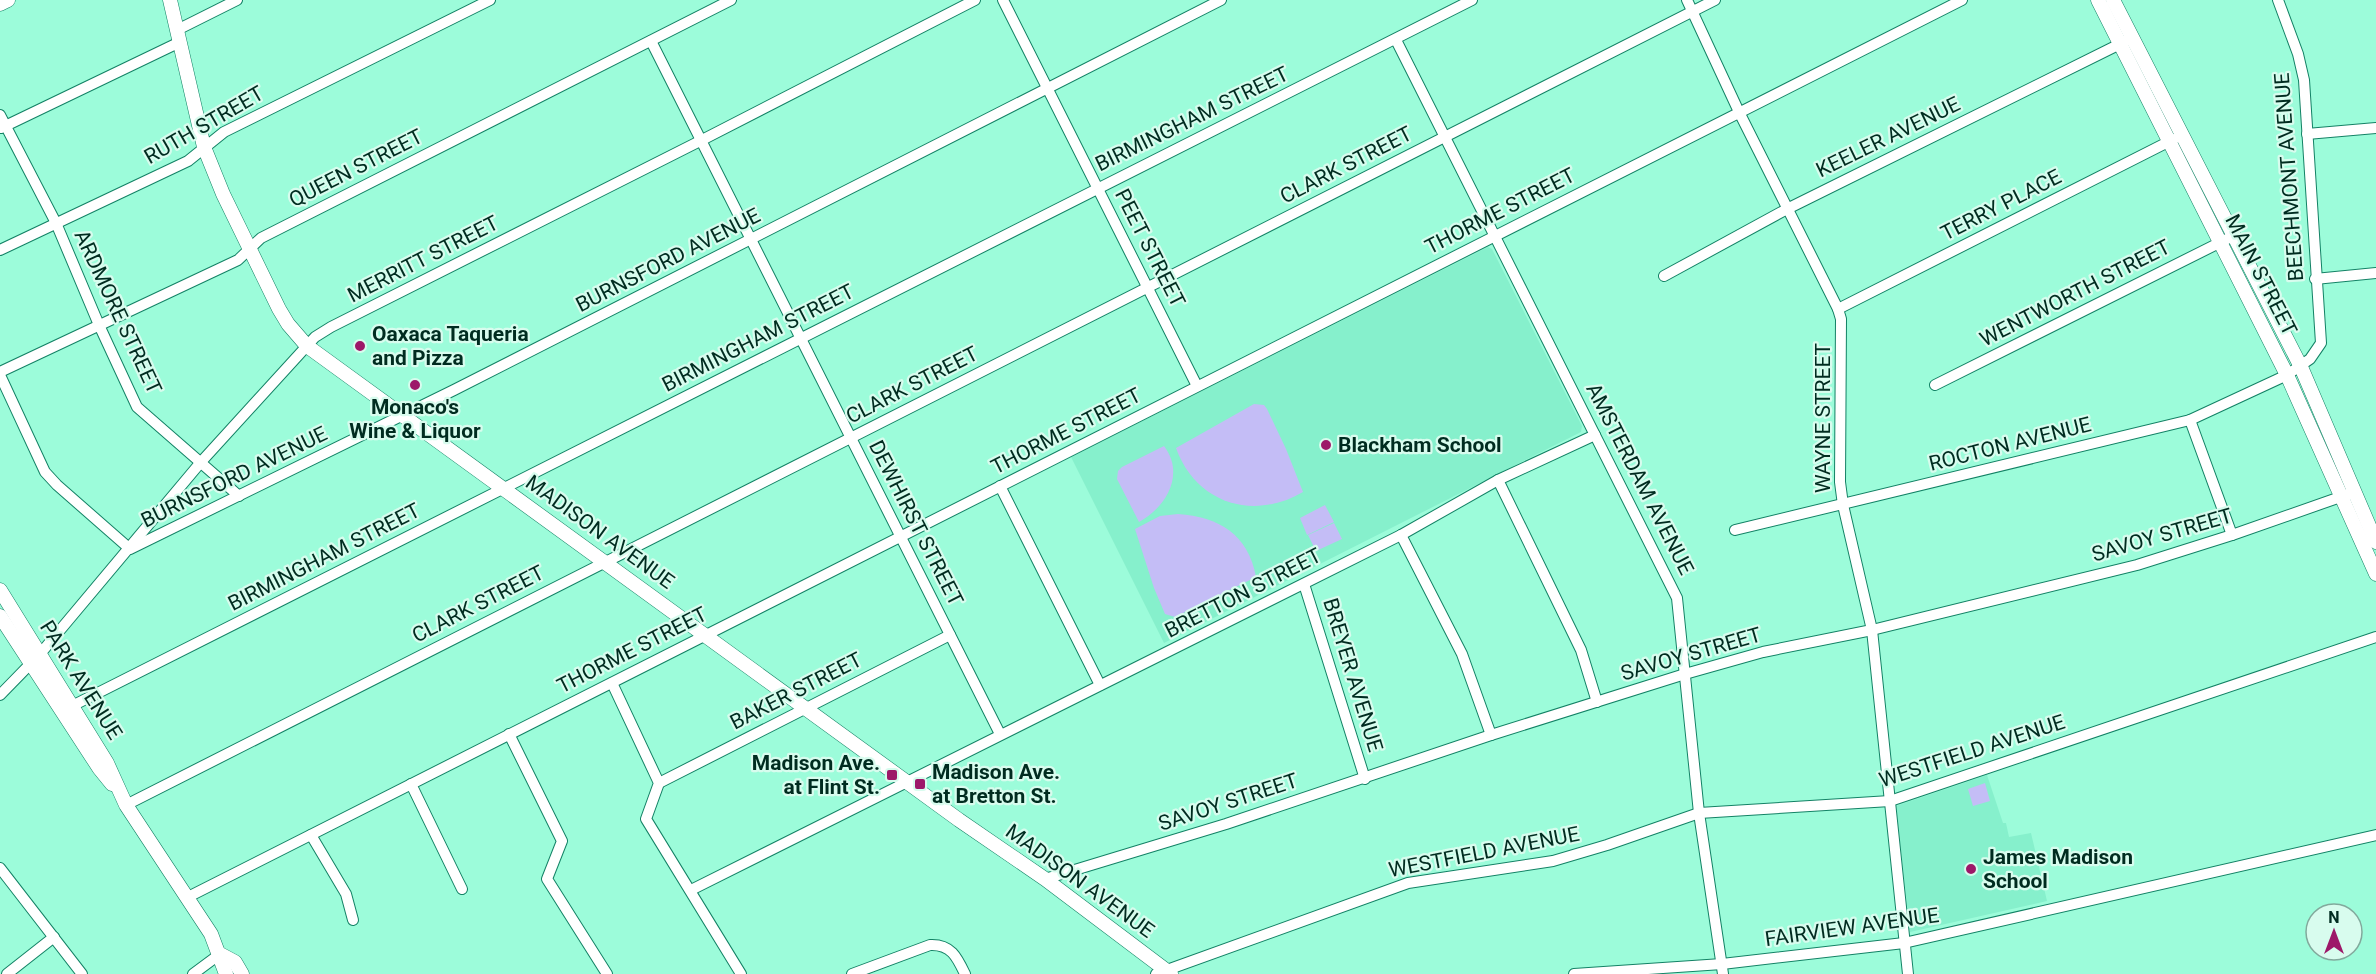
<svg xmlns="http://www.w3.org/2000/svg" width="2376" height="974" font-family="Roboto,sans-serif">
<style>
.built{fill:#86f0cc}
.green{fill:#c4bdf6}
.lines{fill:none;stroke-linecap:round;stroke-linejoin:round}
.minor-casing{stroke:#138265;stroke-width:12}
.major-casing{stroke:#138265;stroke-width:15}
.minor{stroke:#fff;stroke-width:10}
.major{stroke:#fff;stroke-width:14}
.poi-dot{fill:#9d1869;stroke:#d8fcee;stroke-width:2}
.labels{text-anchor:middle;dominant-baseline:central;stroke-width:4.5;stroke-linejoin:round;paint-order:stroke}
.street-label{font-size:21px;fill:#002c20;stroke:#d8fcee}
.poi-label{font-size:21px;font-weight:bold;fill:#002c20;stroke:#d8fcee;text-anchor:start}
</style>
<rect width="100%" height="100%" fill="#9cfcda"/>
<g class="built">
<polygon points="1488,247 1492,249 1582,426 1581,432 1164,643 1071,457"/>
<polygon points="1987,775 2003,823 2006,823 2009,837 2031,833 2047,901 1910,932 1896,806"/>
</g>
<g class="green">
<path d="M1254,404l10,1 3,4 19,40 17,43c-49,29 -107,12 -127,-44z"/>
<path d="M1164,446c22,29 1,62 -25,76l-22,-43 1,-8 4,-4z"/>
<polygon points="1325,505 1334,522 1307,535 1300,518"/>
<path d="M1178,514c41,3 70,20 78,63l-81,40 -10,-3 -11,-26 -19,-59 25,-13z"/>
<polygon points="1334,523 1342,539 1316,551 1308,535"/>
<polygon points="1985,783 1990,801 1973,806 1968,789"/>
</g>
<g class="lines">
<defs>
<g id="minor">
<polyline points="1003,0 1197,386"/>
<polyline points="1687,0 1739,112 1838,309 1841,319 1840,482 1843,505 1872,630 1908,974"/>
<polyline points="177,30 237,0"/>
<polyline points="1396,40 1677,598 1699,813 1723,974"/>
<polyline points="651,41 1000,734"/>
<polyline points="0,115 56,223 99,325 137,407 239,496"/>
<polyline points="1,128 180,42"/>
<polyline points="2307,134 2376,128"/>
<polyline points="0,250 188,161 224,132 490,0"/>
<polyline points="1664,276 1787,209 2126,41"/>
<polyline points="2315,279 2376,273"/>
<polyline points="1838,309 2174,139"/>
<polyline points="0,372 238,260 261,238 731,0"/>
<polyline points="0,375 45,472 57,485 130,549 454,390 1221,0"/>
<polyline points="1935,385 2233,236"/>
<polyline points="2190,420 2232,535"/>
<polyline points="1498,480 1581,650 1597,702"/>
<polyline points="1000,486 1100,685"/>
<polyline points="1735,530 2190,420 2287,375 2310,359 2321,343 2304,80 2298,54 2278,0"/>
<polyline points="1401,535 1462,654 1491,735"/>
<polyline points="1304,584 1365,779"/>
<polyline points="612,683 659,783 646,819 741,974"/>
<polyline points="0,695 40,654 201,462 315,337 331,327 702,140 975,0"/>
<polyline points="66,709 1472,0"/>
<polyline points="509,734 562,841 547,879 607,974"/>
<polyline points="659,783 950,635"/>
<polyline points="411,784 462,889"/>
<polyline points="126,805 1715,0"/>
<polyline points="311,835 346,894 353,920"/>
<polyline points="0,868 82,974"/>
<polyline points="1045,879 1226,824 1491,735 1685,674 1763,652 1872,630 2137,565 2232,535 2349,494"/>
<polyline points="691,890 1401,535 1498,480 1595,435"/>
<polyline points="188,897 1962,0"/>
<polyline points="7,974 54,937"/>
<polyline points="193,974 220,954"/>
<path d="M852,974l78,-29c21,-1 27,12 35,29"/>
<polyline points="1156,974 1408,883 1553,861 1607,845 1699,813 1890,801 2376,637"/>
<polyline points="1574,974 1722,964 1904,943 2376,835"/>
</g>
<g id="major">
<polyline points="170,0 204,147 223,194 279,309 288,324 307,346 959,820 1045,879 1171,974"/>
<polyline points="2098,0 2287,375 2376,574"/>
<polyline points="2113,0 2301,367 2376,542"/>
<polyline points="0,4 8,0"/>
<polyline points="0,590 107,763 126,805 211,934 226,974"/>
<polyline points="0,616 99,768 112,784"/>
<polyline points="220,954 235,962 242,974"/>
</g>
</defs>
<use href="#minor" class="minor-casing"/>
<use href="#major" class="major-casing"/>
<use href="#minor" class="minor"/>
<use href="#major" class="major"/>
</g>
<g class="poi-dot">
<circle cx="360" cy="346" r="6"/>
<circle cx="415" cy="385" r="6"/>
<circle cx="1326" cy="445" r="6"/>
<rect x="886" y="769" width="12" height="12" rx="3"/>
<rect x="914" y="778" width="12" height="12" rx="3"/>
<circle cx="1971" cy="869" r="6"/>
</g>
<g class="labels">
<g class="street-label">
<text transform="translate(1192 119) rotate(-26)">BIRMINGHAM STREET</text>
<text transform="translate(204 125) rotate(-30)">RUTH STREET</text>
<text transform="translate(1888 137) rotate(-26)">KEELER AVENUE</text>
<text transform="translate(1346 165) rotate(-27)">CLARK STREET</text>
<text transform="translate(356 168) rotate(-27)">QUEEN STREET</text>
<text transform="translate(2289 177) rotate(-94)">BEECHMONT AVENUE</text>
<text transform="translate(2001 205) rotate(-27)">TERRY PLACE</text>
<text transform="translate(1500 211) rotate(-27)">THORME STREET</text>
<text transform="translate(1150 248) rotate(63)">PEET STREET</text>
<text transform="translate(423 259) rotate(-27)">MERRITT STREET</text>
<text transform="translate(668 260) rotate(-27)">BURNSFORD AVENUE</text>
<text transform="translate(2261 275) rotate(63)">MAIN STREET</text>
<text transform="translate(2075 293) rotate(-27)">WENTWORTH STREET</text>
<text transform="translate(118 312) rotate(65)">ARDMORE STREET</text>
<text transform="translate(758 338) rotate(-27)">BIRMINGHAM STREET</text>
<text transform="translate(912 385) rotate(-27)">CLARK STREET</text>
<text transform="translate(1823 418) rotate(-90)">WAYNE STREET</text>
<text transform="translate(1066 431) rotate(-27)">THORME STREET</text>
<text transform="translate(2010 444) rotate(-14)">ROCTON AVENUE</text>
<text transform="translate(234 477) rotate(-26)">BURNSFORD AVENUE</text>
<text transform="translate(1640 479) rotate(63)">AMSTERDAM AVENUE</text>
<text transform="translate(916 523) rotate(63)">DEWHIRST STREET</text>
<text transform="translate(600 532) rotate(36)">MADISON AVENUE</text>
<text transform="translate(2162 535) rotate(-16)">SAVOY STREET</text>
<text transform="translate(324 557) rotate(-27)">BIRMINGHAM STREET</text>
<text transform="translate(1243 593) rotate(-27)">BRETTON STREET</text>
<text transform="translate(478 604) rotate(-27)">CLARK STREET</text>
<text transform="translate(632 650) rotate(-27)">THORME STREET</text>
<text transform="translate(1691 654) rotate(-16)">SAVOY STREET</text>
<text transform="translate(1353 675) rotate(73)">BREYER AVENUE</text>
<text transform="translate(81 680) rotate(58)">PARK AVENUE</text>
<text transform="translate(796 691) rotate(-27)">BAKER STREET</text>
<text transform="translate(1972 751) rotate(-18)">WESTFIELD AVENUE</text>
<text transform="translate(1228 802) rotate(-18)">SAVOY STREET</text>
<text transform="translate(1484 852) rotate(-11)">WESTFIELD AVENUE</text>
<text transform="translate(1080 881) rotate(36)">MADISON AVENUE</text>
<text transform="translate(1852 927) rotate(-8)">FAIRVIEW AVENUE</text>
</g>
<g class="poi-label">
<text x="372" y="334">Oaxaca Taqueria<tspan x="372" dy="24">and Pizza</tspan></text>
<text x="415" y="407" text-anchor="middle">Monaco's<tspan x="415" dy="24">Wine &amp; Liquor</tspan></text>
<text x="1338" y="445">Blackham School</text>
<text x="880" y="763" text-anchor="end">Madison Ave.<tspan x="880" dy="24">at Flint St.</tspan></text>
<text x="932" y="772">Madison Ave.<tspan x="932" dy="24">at Bretton St.</tspan></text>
<text x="1983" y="857">James Madison<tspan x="1983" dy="24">School</tspan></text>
</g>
</g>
<g transform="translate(2334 932)"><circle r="28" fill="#d8fcee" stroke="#82a99c" stroke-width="1.5"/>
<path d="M0-4.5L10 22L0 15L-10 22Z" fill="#9d1869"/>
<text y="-9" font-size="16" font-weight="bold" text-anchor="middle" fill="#002c20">N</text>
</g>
</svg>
